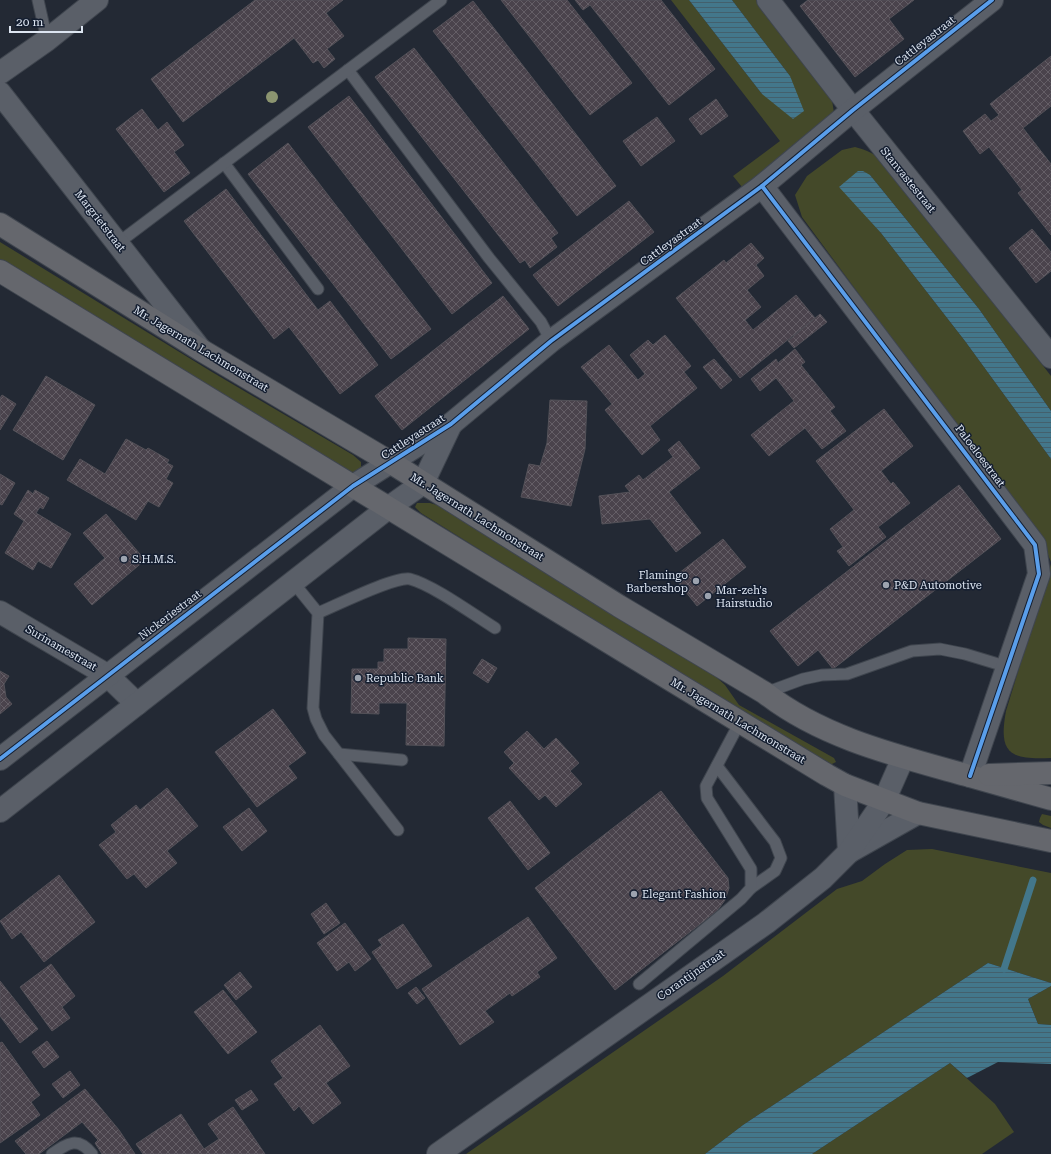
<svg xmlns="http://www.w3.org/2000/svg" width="1051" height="1154" font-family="'Roboto Serif',serif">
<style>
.grass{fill:#444929}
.water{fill:url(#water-rules)}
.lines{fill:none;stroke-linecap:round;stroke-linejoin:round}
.stream{stroke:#43778b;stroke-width:7}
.building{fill:url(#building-cross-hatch);stroke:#535158}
.service-casing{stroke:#3f454e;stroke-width:13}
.minor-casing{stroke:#3f454e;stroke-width:24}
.tertiary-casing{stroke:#3f454e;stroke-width:24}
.secondary-casing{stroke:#3f454e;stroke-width:24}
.service{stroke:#5a5f68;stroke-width:11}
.minor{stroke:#5a5f68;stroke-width:22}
.tertiary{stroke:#5a5f68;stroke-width:22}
.secondary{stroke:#65676d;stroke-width:22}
.cycleway-casing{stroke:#141e30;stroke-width:6}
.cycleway{stroke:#5a9eea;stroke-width:4}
.tree{fill:#8c9570}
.poi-dot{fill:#9ca3af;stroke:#141e30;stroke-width:1.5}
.labels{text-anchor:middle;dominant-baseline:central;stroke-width:3;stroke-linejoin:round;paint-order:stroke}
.street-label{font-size:11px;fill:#dde5f1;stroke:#141e30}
.poi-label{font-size:11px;fill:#dde5f1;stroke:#141e30;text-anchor:start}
</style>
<defs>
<pattern id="water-rules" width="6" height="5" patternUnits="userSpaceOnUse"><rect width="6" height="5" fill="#43778b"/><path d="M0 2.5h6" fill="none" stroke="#43606d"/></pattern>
<pattern id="building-cross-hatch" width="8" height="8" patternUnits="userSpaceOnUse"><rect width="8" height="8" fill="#4a434c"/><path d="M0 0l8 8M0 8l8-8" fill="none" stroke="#645e66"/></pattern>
</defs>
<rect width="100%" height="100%" fill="#232934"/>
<g class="grass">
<polygon points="671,0 689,0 762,94 790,76 732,0 759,0 832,100 834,113 747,193 733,176 780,141"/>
<path d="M855,147c12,3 20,7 30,16l166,213v35l-72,-102 -109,-134 -30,11 41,47 84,108 86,118v103l-8,-19 -241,-326 -7,-22 12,-19 35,-26z"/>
<polygon points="0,242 212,372 353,455 361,462 361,467 357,472 351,472 0,261"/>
<polygon points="417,503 430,503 440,506 715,676 725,685 739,705 834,758 836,762 830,765 775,734 421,513 415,507"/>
<path d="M1051,564v194c-41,2 -53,-4 -45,-47z"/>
<polygon points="1042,814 1051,816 1051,828 1043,825 1039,822 1040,818"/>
<polygon points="932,849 1051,873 1051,983 988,963 743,1125 705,1154 466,1154 723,976 837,889 862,881 885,864 907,850"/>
<polygon points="1051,986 1051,1025 1038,1024 1028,999"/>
<polygon points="950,1063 995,1104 1014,1132 982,1154 812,1154"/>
</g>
<g class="water">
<polygon points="689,0 732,0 790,76 804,111 793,119 762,94"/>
<polygon points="858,171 863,171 870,175 979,309 1051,411 1051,459 965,341 881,233 839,187"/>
<polygon points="988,963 1051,983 1051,986 1028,999 1038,1024 1051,1025 1051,1064 998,1062 967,1078 950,1063 812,1154 705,1154 743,1125"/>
</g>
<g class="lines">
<polyline class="stream" points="1004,969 1033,880"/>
</g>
<g class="building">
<polygon points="255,0 343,0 326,13 344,36 327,49 335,59 324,68 318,60 313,63 294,38 183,122 151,79"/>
<polygon points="501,0 567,0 632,83 590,115"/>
<polygon points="575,0 661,0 715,69 669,105 590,5 583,10"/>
<polygon points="808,0 914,0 889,19 904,39 855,77 800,6"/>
<polygon points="473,1 616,186 577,216 433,31"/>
<polygon points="414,48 558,233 551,238 557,247 530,268 525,260 520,263 375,77"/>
<polygon points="1051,56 1051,106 1023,128 1051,164 1051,235 1018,193 1022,190 989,147 980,154 963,131 985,114 991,121 999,115 990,104"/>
<polygon points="349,96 492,283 452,314 308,127"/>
<polygon points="716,99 728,116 701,135 689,119"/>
<polygon points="142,109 158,130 167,122 184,145 174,152 190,173 164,192 116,129"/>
<polygon points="657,117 675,141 641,166 623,141"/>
<polygon points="288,143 431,329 391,359 248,174"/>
<polygon points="226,189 318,310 330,301 378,365 340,394 289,327 274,339 184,221"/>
<polygon points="629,201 654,232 558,306 533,275"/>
<polygon points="1032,229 1051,252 1051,271 1036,283 1009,248"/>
<polygon points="751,243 764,258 756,265 764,276 747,290 761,307 745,320 753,330 796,295 815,318 740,378 676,298 724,260 726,263"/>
<polygon points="503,296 529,329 402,430 375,396"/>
<polygon points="820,314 827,322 794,348 788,341"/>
<polygon points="665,335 691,366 684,372 697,388 650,426 660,440 642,455 605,410 612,404 581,367 609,345 638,380 645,374 630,355 648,340 653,345"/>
<polygon points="795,349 805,362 801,365 835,407 830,411 846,431 822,449 805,428 769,456 751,435 794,401 776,378 760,391 751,379 776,359 778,363"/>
<polygon points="714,359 732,380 721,389 703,367"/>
<polygon points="46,376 95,405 63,460 13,430"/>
<polygon points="2,395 16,404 0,430 0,398"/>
<polygon points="550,400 587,401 585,449 571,506 521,497 529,464 540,466 547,443"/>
<polygon points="884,409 913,446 881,471 891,484 893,482 910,503 878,527 886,537 849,566 837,551 843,547 830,529 854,510 816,461"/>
<polygon points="126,439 146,450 148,448 169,460 167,463 173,466 166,479 173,483 159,507 148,501 136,520 67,480 80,459 105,474"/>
<polygon points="679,441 700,468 669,492 701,533 676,552 650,519 602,524 599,496 630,492 625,486 639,475 643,480 673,457 668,450"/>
<polygon points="0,474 15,483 2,505 0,504"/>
<polygon points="959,485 1001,539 833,669 818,650 798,666 770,631"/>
<polygon points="28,490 33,494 35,490 49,498 43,509 40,507 36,513 71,534 51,568 38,561 33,570 5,553 24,521 14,514"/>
<polygon points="106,514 145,560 92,605 74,584 105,558 83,533"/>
<polygon points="723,539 746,567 697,606 674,577"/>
<polygon points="408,638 446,639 444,746 406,745 407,703 379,703 379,714 351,713 352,669 378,669 378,662 384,662 384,649 408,649"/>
<polygon points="482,659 497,668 488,683 473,673"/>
<polygon points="0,671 9,676 4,684 6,697 12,704 0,714"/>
<polygon points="273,709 306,753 288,766 297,778 257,807 215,752"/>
<polygon points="527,731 544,749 556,738 579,763 570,771 582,784 556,807 545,795 539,800 509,768 514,763 504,752"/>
<polygon points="167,788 198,826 167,851 177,863 146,888 134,874 127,879 99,845 116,832 111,825 136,805 140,810"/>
<polygon points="661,791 728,878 729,888 725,900 717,911 615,990 535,888"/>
<polygon points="510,801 550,853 528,870 488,818"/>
<polygon points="249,808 267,831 242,851 223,827"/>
<polygon points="59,875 95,922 44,962 21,932 12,939 0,921"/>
<polygon points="326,903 340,923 324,934 311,914"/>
<polygon points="528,917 557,958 537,972 540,977 512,996 510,993 485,1011 494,1022 460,1045 422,989"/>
<polygon points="345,923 371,959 355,971 349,962 337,971 317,943"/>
<polygon points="403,924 432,966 397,989 372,952 382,945 378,940"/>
<polygon points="51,964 75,996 62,1007 70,1018 52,1031 20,987"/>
<polygon points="240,972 252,987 236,1000 224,985"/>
<polygon points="0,981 38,1029 20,1043 0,1016"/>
<polygon points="416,987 425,998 417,1004 408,993"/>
<polygon points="223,990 257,1032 228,1054 194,1012"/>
<polygon points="320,1025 350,1066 326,1083 341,1103 313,1124 299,1106 294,1111 274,1084 283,1078 271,1061"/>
<polygon points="47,1041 59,1057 44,1068 32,1052"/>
<polygon points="2,1042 40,1095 31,1102 40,1115 0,1143 0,1043"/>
<polygon points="70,1071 80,1085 63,1098 52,1084"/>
<polygon points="85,1089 119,1130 135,1154 102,1154 95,1143 98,1140 82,1122 39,1154 26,1154 15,1141"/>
<polygon points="251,1090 258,1100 242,1110 235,1100"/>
<polygon points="233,1107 265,1154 143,1154 136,1144 181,1114 204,1149 219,1139 208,1124"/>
</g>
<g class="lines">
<defs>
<g id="service">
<polyline points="38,0 47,40"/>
<polyline points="348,70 489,258 541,322 551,341"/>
<polyline points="224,163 318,289"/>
<polyline points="118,243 441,0"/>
<polyline points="293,582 318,613 313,708 316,719 324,735 398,830"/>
<path d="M318,613c17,-7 77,-37 92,-34 23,6 64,36 85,49"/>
<polyline points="765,693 803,679 822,675 847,674 912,651 940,649 965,654 1008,667"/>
<polyline points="339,754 402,760"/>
<polyline points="717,766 775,842 781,858 775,871 751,888"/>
<polyline points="639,984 741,899 751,888 751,869 707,798 706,786 740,722"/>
<path d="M52,1154c16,-11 26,-18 40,0"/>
</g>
<g id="minor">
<polyline points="768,0 853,110 1051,357"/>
<polyline points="0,73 47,40 97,0"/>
<polyline points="0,93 200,349"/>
<polyline points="762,186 1035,545 1039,574 970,776"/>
<polyline points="0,612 107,675 137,704"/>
<polyline points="0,759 353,486 451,424 551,341 762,186 853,110 992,0"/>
<polyline points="0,811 388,508 423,483 451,424"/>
</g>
<g id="tertiary">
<polyline points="845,785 849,852 918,813"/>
<polyline points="438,1154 766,923 823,878 849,852 884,801 903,758"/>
</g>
<g id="secondary">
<path d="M0,224l201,126 189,112 229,144 146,87c57,45 133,63 201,82 29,8 57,16 85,24"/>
<polyline points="0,271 827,775 845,785 918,813 1051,841"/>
<polyline points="989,775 1051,773"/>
</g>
</defs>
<use href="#service" class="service-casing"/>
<use href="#minor" class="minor-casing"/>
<use href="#tertiary" class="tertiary-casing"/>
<use href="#secondary" class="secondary-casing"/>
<use href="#service" class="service"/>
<use href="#minor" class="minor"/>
<use href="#tertiary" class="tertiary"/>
<use href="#secondary" class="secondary"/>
<defs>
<g id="cycleway">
<polyline points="762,186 1035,545 1039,574 970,776"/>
<polyline points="0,759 353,486 451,424 551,341 762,186 853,110 992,0"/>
</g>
</defs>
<use href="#cycleway" class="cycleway-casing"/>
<use href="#cycleway" class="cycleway"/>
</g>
<circle class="tree" cx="272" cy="97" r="6"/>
<g class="poi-dot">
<circle cx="124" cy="559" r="4"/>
<circle cx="696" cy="581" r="4"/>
<circle cx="886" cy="585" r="4"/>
<circle cx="708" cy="596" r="4"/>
<circle cx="358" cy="678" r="4"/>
<circle cx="634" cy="894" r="4"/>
</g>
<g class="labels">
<g class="street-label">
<text transform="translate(925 41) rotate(-38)">Cattleyastraat</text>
<text transform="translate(908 180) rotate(51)">Stanvastestraat</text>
<text transform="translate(100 221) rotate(52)">Margrietstraat</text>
<text transform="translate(671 242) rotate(-36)">Cattleyastraat</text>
<text transform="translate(201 349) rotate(31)">Mr. Jagernath Lachmonstraat</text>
<text transform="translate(413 437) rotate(-33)">Cattleyastraat</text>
<text transform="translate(980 456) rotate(53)">Paloeloestraat</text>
<text transform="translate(477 517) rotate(32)">Mr. Jagernath Lachmonstraat</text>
<text transform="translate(170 615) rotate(-37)">Nickeriestraat</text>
<text transform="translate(61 648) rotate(30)">Surinamestraat</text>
<text transform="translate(738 721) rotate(31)">Mr. Jagernath Lachmonstraat</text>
<text transform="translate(691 975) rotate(-35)">Corantijnstraat</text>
</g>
<g class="poi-label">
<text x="132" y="559">S.H.M.S.</text>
<text x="688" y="575" text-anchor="end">Flamingo<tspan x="688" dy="13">Barbershop</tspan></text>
<text x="894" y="585">P&amp;D Automotive</text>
<text x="716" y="590">Mar-zeh's<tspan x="716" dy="13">Hairstudio</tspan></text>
<text x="366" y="678">Republic Bank</text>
<text x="642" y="894">Elegant Fashion</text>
</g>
</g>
<path d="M10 26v6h72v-6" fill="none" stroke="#dde5f1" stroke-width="2"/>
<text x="16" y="26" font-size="12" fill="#dde5f1" stroke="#141e30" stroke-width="3" paint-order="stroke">20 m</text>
</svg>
